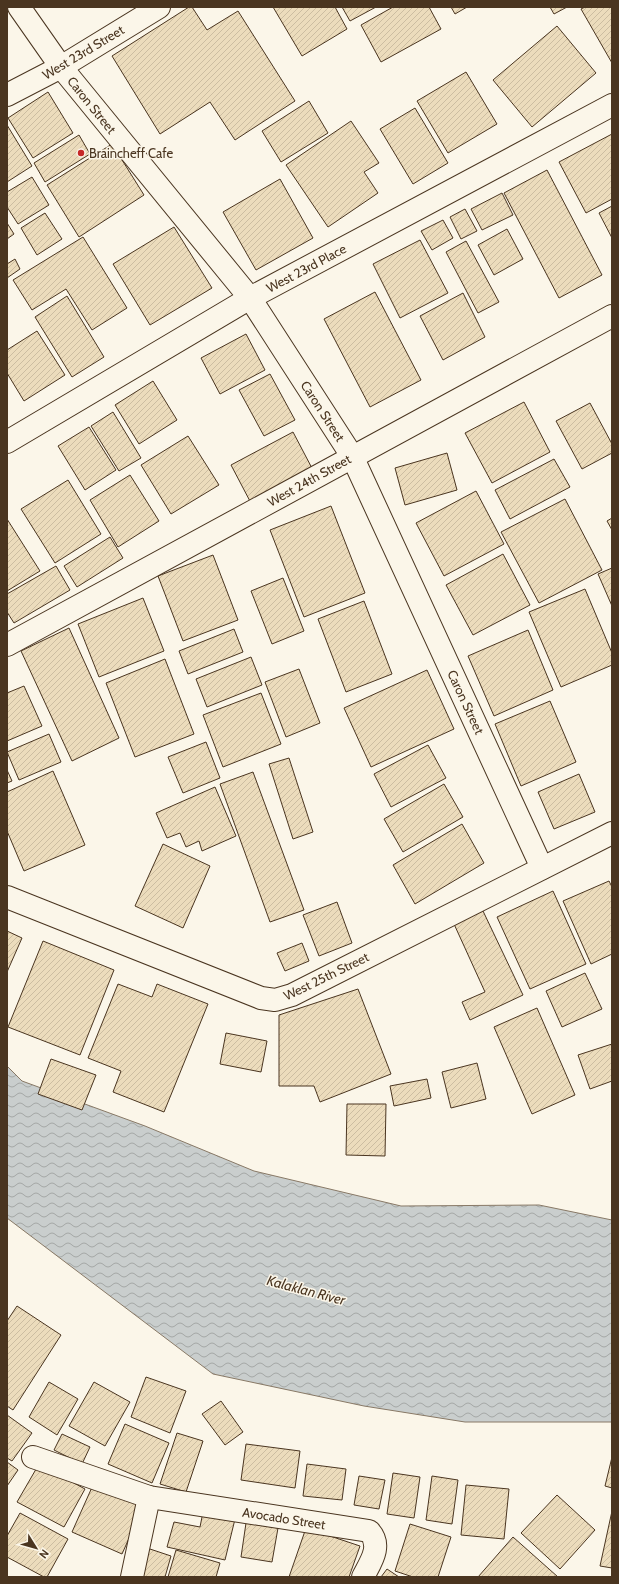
<svg xmlns="http://www.w3.org/2000/svg" width="619" height="1584" font-family="Cabin,sans-serif">
<style>
.water{fill:url(#water-waves);stroke:#887966}
.building{fill:url(#building-hatch);stroke:#4a3520}
.lines{fill:none;stroke-linecap:round;stroke-linejoin:round}
.minor-casing{stroke:#4a3520;stroke-width:24}
.minor{stroke:#fbf6e9;stroke-width:22}
.poi-dot{fill:#c62828;stroke:#fbf6e9;stroke-width:1.5}
.labels{text-anchor:middle;dominant-baseline:central;stroke-width:3;stroke-linejoin:round;paint-order:stroke}
.street-label{font-size:13px;fill:#4a3520;stroke:#fbf6e9}
.poi-label{font-size:13px;fill:#4a3520;stroke:#fbf6e9;text-anchor:start}
.water-label{font-size:14px;font-style:italic;fill:#4a3520;stroke:#fbf6e9}
</style>
<defs>
<pattern id="water-waves" width="16" height="10" patternUnits="userSpaceOnUse"><rect width="16" height="10" fill="#c9cecd"/><path d="M0 5q4-4 8 0t8 0" fill="none" stroke="#a5a8a6"/></pattern>
<pattern id="building-hatch" width="6" height="6" patternUnits="userSpaceOnUse"><rect width="6" height="6" fill="#ecdcbc"/><path d="M-1 1l2-2M0 6l6-6M5 7l2-2" fill="none" stroke="#ccbda1"/></pattern>
</defs>
<rect width="100%" height="100%" fill="#fbf6e9"/>
<polygon class="water" points="7,1066 22,1081 145,1126 254,1171 401,1206 539,1205 612,1220 612,1422 465,1422 364,1406 213,1374 7,1218"/>
<g class="building">
<polygon points="189,7 192,7 207,30 238,11 295,101 235,140 210,102 160,134 112,56"/>
<polygon points="273,7 335,7 347,29 302,56"/>
<polygon points="342,7 376,7 350,21"/>
<polygon points="393,7 429,7 441,29 381,62 361,25"/>
<polygon points="451,7 467,7 455,14"/>
<polygon points="550,7 567,7 554,14"/>
<polygon points="585,7 612,7 612,63 581,9"/>
<polygon points="557,26 596,73 532,127 493,80"/>
<polygon points="466,72 497,124 448,153 417,101"/>
<polygon points="48,92 73,133 33,158 8,118"/>
<polygon points="309,101 328,133 281,162 262,131"/>
<polygon points="415,108 448,163 413,184 380,129"/>
<polygon points="351,121 379,163 364,172 378,193 328,227 286,165"/>
<polygon points="7,125 32,166 7,182"/>
<polygon points="612,134 612,199 586,213 559,162"/>
<polygon points="79,135 90,154 45,182 34,163"/>
<polygon points="112,144 144,195 79,237 47,185"/>
<polygon points="547,170 602,275 559,298 504,193"/>
<polygon points="32,177 49,205 18,224 7,207 7,192"/>
<polygon points="280,179 313,238 256,270 223,212"/>
<polygon points="502,193 513,215 482,230 471,209"/>
<polygon points="612,206 612,238 599,213"/>
<polygon points="465,209 477,231 461,239 450,217"/>
<polygon points="45,213 62,239 37,255 21,228"/>
<polygon points="443,220 453,238 432,250 421,231"/>
<polygon points="7,223 14,234 7,239"/>
<polygon points="174,227 212,288 150,325 113,264"/>
<polygon points="507,229 523,259 494,275 478,245"/>
<polygon points="83,237 127,308 92,330 66,289 32,310 13,280"/>
<polygon points="420,240 448,293 400,318 373,264"/>
<polygon points="466,241 499,302 478,313 446,252"/>
<polygon points="15,259 20,269 7,278 7,264"/>
<polygon points="375,292 421,380 370,407 324,319"/>
<polygon points="463,293 485,337 443,360 420,316"/>
<polygon points="67,296 104,357 72,377 35,317"/>
<polygon points="37,331 65,375 24,401 7,373 7,350"/>
<polygon points="246,334 265,370 220,394 201,358"/>
<polygon points="270,374 295,420 264,436 239,390"/>
<polygon points="153,381 177,420 139,444 115,405"/>
<polygon points="524,402 550,452 492,483 465,433"/>
<polygon points="590,403 612,444 612,453 582,469 556,421"/>
<polygon points="113,412 141,458 119,471 91,426"/>
<polygon points="89,427 116,470 85,490 58,446"/>
<polygon points="293,432 314,472 252,505 231,465"/>
<polygon points="188,436 219,485 171,514 141,465"/>
<polygon points="447,453 457,490 405,505 395,468"/>
<polygon points="554,459 570,487 510,519 495,490"/>
<polygon points="130,475 159,521 118,547 90,500"/>
<polygon points="68,480 101,534 55,563 21,509"/>
<polygon points="476,491 504,544 444,576 416,523"/>
<polygon points="565,499 602,570 539,603 501,532"/>
<polygon points="331,506 365,593 304,617 270,530"/>
<polygon points="612,518 612,530 607,521"/>
<polygon points="7,519 40,571 7,591"/>
<polygon points="110,537 123,558 77,587 64,566"/>
<polygon points="503,554 530,605 473,635 446,585"/>
<polygon points="213,555 238,620 183,641 158,576"/>
<polygon points="56,566 70,590 14,623 7,612 7,594"/>
<polygon points="612,568 612,606 598,574"/>
<polygon points="283,578 304,631 272,644 251,591"/>
<polygon points="585,589 612,653 612,665 561,687 529,612"/>
<polygon points="143,598 164,651 99,677 78,624"/>
<polygon points="364,601 392,674 346,692 318,619"/>
<polygon points="69,628 119,738 72,761 21,651"/>
<polygon points="234,629 243,652 188,674 179,651"/>
<polygon points="528,630 553,690 494,716 468,656"/>
<polygon points="251,657 262,685 207,707 196,679"/>
<polygon points="165,659 194,734 135,757 106,683"/>
<polygon points="299,669 320,723 286,737 265,682"/>
<polygon points="427,670 454,729 371,767 344,708"/>
<polygon points="24,686 42,726 7,741 7,693"/>
<polygon points="261,693 281,744 223,767 203,715"/>
<polygon points="550,701 576,762 521,786 495,724"/>
<polygon points="49,734 61,762 19,780 7,752"/>
<polygon points="206,742 220,778 183,793 168,757"/>
<polygon points="428,745 446,778 391,807 374,774"/>
<polygon points="289,758 313,832 293,839 269,764"/>
<polygon points="7,770 12,781 7,783"/>
<polygon points="53,771 85,845 24,871 7,831 7,792"/>
<polygon points="253,772 304,910 270,922 220,784"/>
<polygon points="579,774 595,812 554,829 538,792"/>
<polygon points="444,784 463,817 403,852 384,819"/>
<polygon points="215,787 236,836 202,851 199,841 186,847 180,833 167,838 156,813"/>
<polygon points="462,824 484,863 415,904 393,865"/>
<polygon points="163,844 210,866 183,928 135,906"/>
<polygon points="609,881 612,887 612,954 591,964 563,901"/>
<polygon points="553,891 586,964 530,989 497,917"/>
<polygon points="337,902 352,943 319,956 303,915"/>
<polygon points="483,911 523,995 470,1020 462,1002 485,992 454,924"/>
<polygon points="7,931 22,938 7,972"/>
<polygon points="43,941 114,970 80,1055 8,1027"/>
<polygon points="302,943 309,961 285,971 277,953"/>
<polygon points="585,973 602,1009 562,1027 546,991"/>
<polygon points="118,984 152,997 157,984 208,1004 164,1112 113,1092 121,1071 88,1058"/>
<polygon points="358,989 391,1074 320,1102 314,1086 279,1086 279,1015"/>
<polygon points="537,1008 575,1095 532,1114 494,1027"/>
<polygon points="226,1033 267,1041 261,1072 220,1064"/>
<polygon points="612,1044 612,1081 590,1089 578,1055"/>
<polygon points="51,1059 96,1075 82,1110 38,1094"/>
<polygon points="477,1063 486,1099 451,1108 442,1072"/>
<polygon points="427,1079 431,1098 394,1106 390,1086"/>
<polygon points="347,1104 386,1104 385,1156 346,1155"/>
<polygon points="17,1306 61,1335 13,1410 7,1406 7,1321"/>
<polygon points="146,1377 186,1391 170,1433 131,1417"/>
<polygon points="49,1382 78,1399 57,1435 29,1417"/>
<polygon points="94,1382 130,1402 105,1446 69,1426"/>
<polygon points="221,1401 243,1432 225,1445 202,1414"/>
<polygon points="7,1415 32,1433 12,1461 7,1458"/>
<polygon points="125,1424 169,1443 152,1483 108,1464"/>
<polygon points="177,1433 203,1441 186,1492 160,1484"/>
<polygon points="62,1434 90,1447 82,1464 54,1450"/>
<polygon points="246,1444 300,1451 295,1488 241,1480"/>
<polygon points="612,1457 612,1488 605,1486"/>
<polygon points="7,1462 18,1470 7,1486"/>
<polygon points="39,1464 85,1489 64,1527 17,1502"/>
<polygon points="307,1464 346,1469 342,1500 303,1496"/>
<polygon points="393,1473 420,1477 414,1518 387,1514"/>
<polygon points="359,1476 385,1480 379,1509 354,1505"/>
<polygon points="432,1476 458,1480 452,1524 426,1520"/>
<polygon points="93,1485 143,1507 122,1554 72,1532"/>
<polygon points="466,1485 509,1489 504,1539 461,1535"/>
<polygon points="557,1495 595,1530 560,1569 521,1533"/>
<polygon points="204,1507 236,1515 225,1560 167,1547 174,1522 200,1527"/>
<polygon points="612,1511 612,1568 600,1566"/>
<polygon points="20,1513 68,1539 47,1577 44,1577 7,1557 7,1536"/>
<polygon points="246,1523 278,1528 272,1562 241,1557"/>
<polygon points="410,1524 451,1537 438,1577 413,1577 395,1571"/>
<polygon points="306,1528 360,1546 349,1577 289,1577"/>
<polygon points="513,1537 558,1577 478,1577"/>
<polygon points="147,1548 171,1556 165,1577 138,1577"/>
<polygon points="176,1550 220,1563 216,1577 168,1577"/>
<polygon points="387,1569 399,1577 381,1577"/>
</g>
<g class="lines">
<defs>
<g id="minor">
<polyline points="19,7 61,67 250,298 352,456 542,868"/>
<polyline points="7,95 61,67 159,7"/>
<polyline points="7,442 250,298 612,105"/>
<polyline points="7,645 612,316"/>
<polyline points="7,897 261,998 275,1000 292,995 612,833"/>
<path d="M33,1457l116,40 220,34c14,15 1,32 -6,46"/>
<polyline points="132,1577 149,1497"/>
</g>
</defs>
<use href="#minor" class="minor-casing"/>
<use href="#minor" class="minor"/>
</g>
<circle class="poi-dot" cx="81" cy="153" r="4"/>
<g class="labels">
<g class="street-label">
<text transform="translate(83 52) rotate(-31)">West 23rd Street</text>
<text transform="translate(92 105) rotate(51)">Caron Street</text>
<text transform="translate(306 268) rotate(-28)">West 23rd Place</text>
<text transform="translate(323 411) rotate(57)">Caron Street</text>
<text transform="translate(309 480) rotate(-29)">West 24th Street</text>
<text transform="translate(466 702) rotate(65)">Caron Street</text>
<text transform="translate(326 976) rotate(-26)">West 25th Street</text>
<text transform="translate(284 1518) rotate(9)">Avocado Street</text>
</g>
<g class="poi-label">
<text x="89" y="153">Braincheff Cafe</text>
</g>
<g class="water-label">
<text transform="translate(306 1290) rotate(15)">Kalaklan River</text>
</g>
</g>
<rect width="619" height="1584" fill="none" stroke="#4a3520" stroke-width="16"/>
<g transform="translate(36 1548) rotate(127)" stroke="#fbf6e9" stroke-width="3" paint-order="stroke">
<path d="M0-3L7 15L0 10L-7 15Z" fill="#4a3520"/>
<text y="-6" font-size="11" font-weight="bold" text-anchor="middle" fill="#4a3520">N</text>
</g>
</svg>
